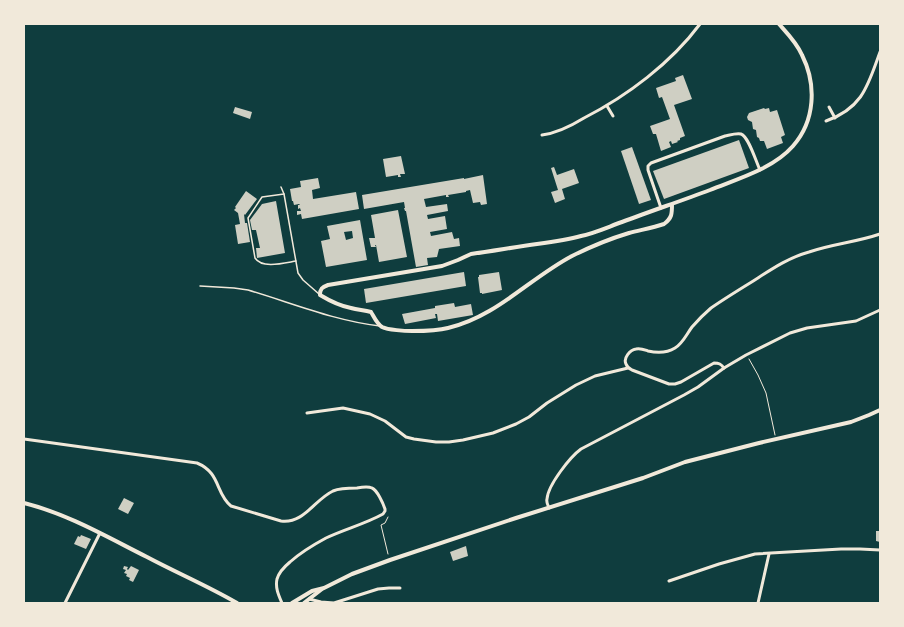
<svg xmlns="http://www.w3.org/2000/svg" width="904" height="627" font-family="Quicksand,sans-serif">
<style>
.building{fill:#cfcfc3;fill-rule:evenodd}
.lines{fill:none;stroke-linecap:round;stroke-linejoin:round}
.path{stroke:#f1e9da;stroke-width:1}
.service{stroke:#f1e9da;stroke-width:1.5}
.minor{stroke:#f1e9da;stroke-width:3}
.tertiary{stroke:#f1e9da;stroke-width:4}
</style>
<rect width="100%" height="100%" fill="#0f3d3e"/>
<g class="building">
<polygon points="683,75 692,99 674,105 685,136 680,138 680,140 677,141 678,142 672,144 671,141 669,142 671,147 661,151 656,134 653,134 650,126 670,119 662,97 659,98 656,88 676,81 675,78"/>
<polygon points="235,107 252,112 250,119 233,113"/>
<polygon points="764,108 765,109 769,108 770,112 777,110 785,135 781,137 783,143 767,149 764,141 760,141 759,138 757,137 756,130 753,129 752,122 748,120 747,117 749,113"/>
<polygon points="739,140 749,168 664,199 653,171"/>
<polygon points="632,147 651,200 639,204 621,151"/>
<polygon points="401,156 405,174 400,174 401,177 398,177 398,175 386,177 383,159"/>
<polygon points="554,167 557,175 574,169 579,183 562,189 565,199 555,203 551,192 558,190 551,168"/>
<polygon points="483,175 487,204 481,205 480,202 473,203 470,190 466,191 466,192 448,195 449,197 446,197 446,195 424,199 426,207 447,204 448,211 427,215 428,219 445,216 447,229 430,232 431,236 452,232 454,239 459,238 460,246 439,249 437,257 427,258 428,265 416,267 406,211 405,211 404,208 405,208 404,202 364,209 362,195 464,178 464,179"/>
<polygon points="318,178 320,188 312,190 313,199 356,192 359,209 302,219 301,214 297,215 297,211 301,211 300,208 298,209 298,205 300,205 299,204 294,205 293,201 292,201 290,189 301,187 300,181"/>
<polygon points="246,191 257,199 245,215 244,214 245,223 247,223 250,242 238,244 235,225 240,224 238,213 234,210 236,208 235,207"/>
<polygon points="276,201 285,253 257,258 256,248 260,248 256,230 252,230 250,220 262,204"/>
<polygon points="398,210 407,257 379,262 376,245 375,245 376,247 371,247 369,238 375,238 371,215"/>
<path d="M360,220l7,40 -41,7 -5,-26 9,-2 -3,-13zM352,231l1,7 -7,2 -2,-8z"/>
<polygon points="464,272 466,286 366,303 364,289"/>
<polygon points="499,272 502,290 482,294 482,293 480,293 478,277 479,277 479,275"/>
<polygon points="454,303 455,307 471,304 473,315 438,321 437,314 435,314 436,318 405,324 402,314 435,308 435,306"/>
<polygon points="124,498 134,503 128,514 118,509"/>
<polygon points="876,531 880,531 880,542 876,541"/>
<polygon points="81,535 91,539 86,549 74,544 78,536 80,537"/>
<polygon points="466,546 468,556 453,561 450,552"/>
<polygon points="124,566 128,567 127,569 128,570 131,566 139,570 133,582 129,580 130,578 126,576 127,574 124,573 126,570 123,569"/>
</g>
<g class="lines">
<g class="path">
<polyline points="749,359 758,375 766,393 775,435"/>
<polyline points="388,517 385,523 381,525 388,554"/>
</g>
<g class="service">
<polyline points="281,187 284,194 298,273 303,280 319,294"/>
<path d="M284,194l-22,3 -14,21 7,40c7,11 29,5 41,3"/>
<path d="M200,286l34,2 14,2c44,13 87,31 132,36"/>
</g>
<g class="minor">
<polyline points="607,106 613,116"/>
<polyline points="829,107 835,118"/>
<path d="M826,121c37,-13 42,-36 54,-69"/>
<path d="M542,135c16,-2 29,-9 42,-17 43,-22 87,-55 116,-94"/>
<path d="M661,208l-13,-38v-4l3,-3 74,-27c5,-1 11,-3 16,-2 8,3 15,28 19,36"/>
<path d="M724,368c-3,-4 -5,-5 -10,-5l-33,19 -6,2h-6l-37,-14c-2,-1 -5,-3 -6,-6 -3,-6 4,-14 10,-15 5,-1 9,1 12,2 9,2 19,2 27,-3 8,-5 11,-13 17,-21 6,-7 12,-13 19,-19 13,-9 26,-17 39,-25 19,-12 37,-25 59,-31 23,-8 48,-10 71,-18"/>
<polyline points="307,413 343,408 370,414 385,421 406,437 414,439 436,442 449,442 463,440 493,433 516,424 529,417 547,403 576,385 595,376 628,368"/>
<path d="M24,439l173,24c24,10 18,30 34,43l50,15c23,3 33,-21 52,-30 7,-3 16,-3 24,-3 5,-1 11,-2 15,0 5,2 11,15 13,21v2l-2,3c-18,10 -38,15 -57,24 -13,7 -26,15 -36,24 -6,5 -11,10 -13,17 -2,9 2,17 5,24"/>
<path d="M549,508c-1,-3 -3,-6 -2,-9 1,-14 23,-42 34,-50l103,-54 14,-8 26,-19 22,-13 44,-22 17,-5 49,-7 24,-11"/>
<polyline points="669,581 719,564 755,554 841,549 860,549 880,550"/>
<polyline points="309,599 321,602 334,603 378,589 389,588 400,588"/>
<polyline points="65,603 100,533"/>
<polyline points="758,603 769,554"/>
</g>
<g class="tertiary">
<path d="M672,204c0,10 0,14 -8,20 -12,4 -24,6 -35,9 -20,6 -39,14 -57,23 -42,22 -76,61 -124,72 -11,3 -24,3 -36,3 -7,0 -24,-1 -30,-4 -5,-3 -8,-10 -11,-15 -7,-2 -13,-2 -20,-4 -11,-2 -21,-7 -31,-13 0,-6 2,-8 8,-10l114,-19 16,-6 13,-6c22,-3 44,-7 66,-10 15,-2 30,-4 44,-8 14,-3 27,-9 41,-14 29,-11 59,-21 88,-32 27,-11 63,-21 83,-44 22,-25 24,-61 9,-91 -5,-12 -14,-21 -23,-31"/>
<path d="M24,503c44,11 83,34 123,54 30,16 61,29 90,46"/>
<polyline points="292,603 312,591 324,588 352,574 390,560 516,518 643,478 685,462 759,443 851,422 869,415 880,410"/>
<polyline points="304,603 322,589"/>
</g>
</g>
<rect width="904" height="627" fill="none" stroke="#f1e9da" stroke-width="50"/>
</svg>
